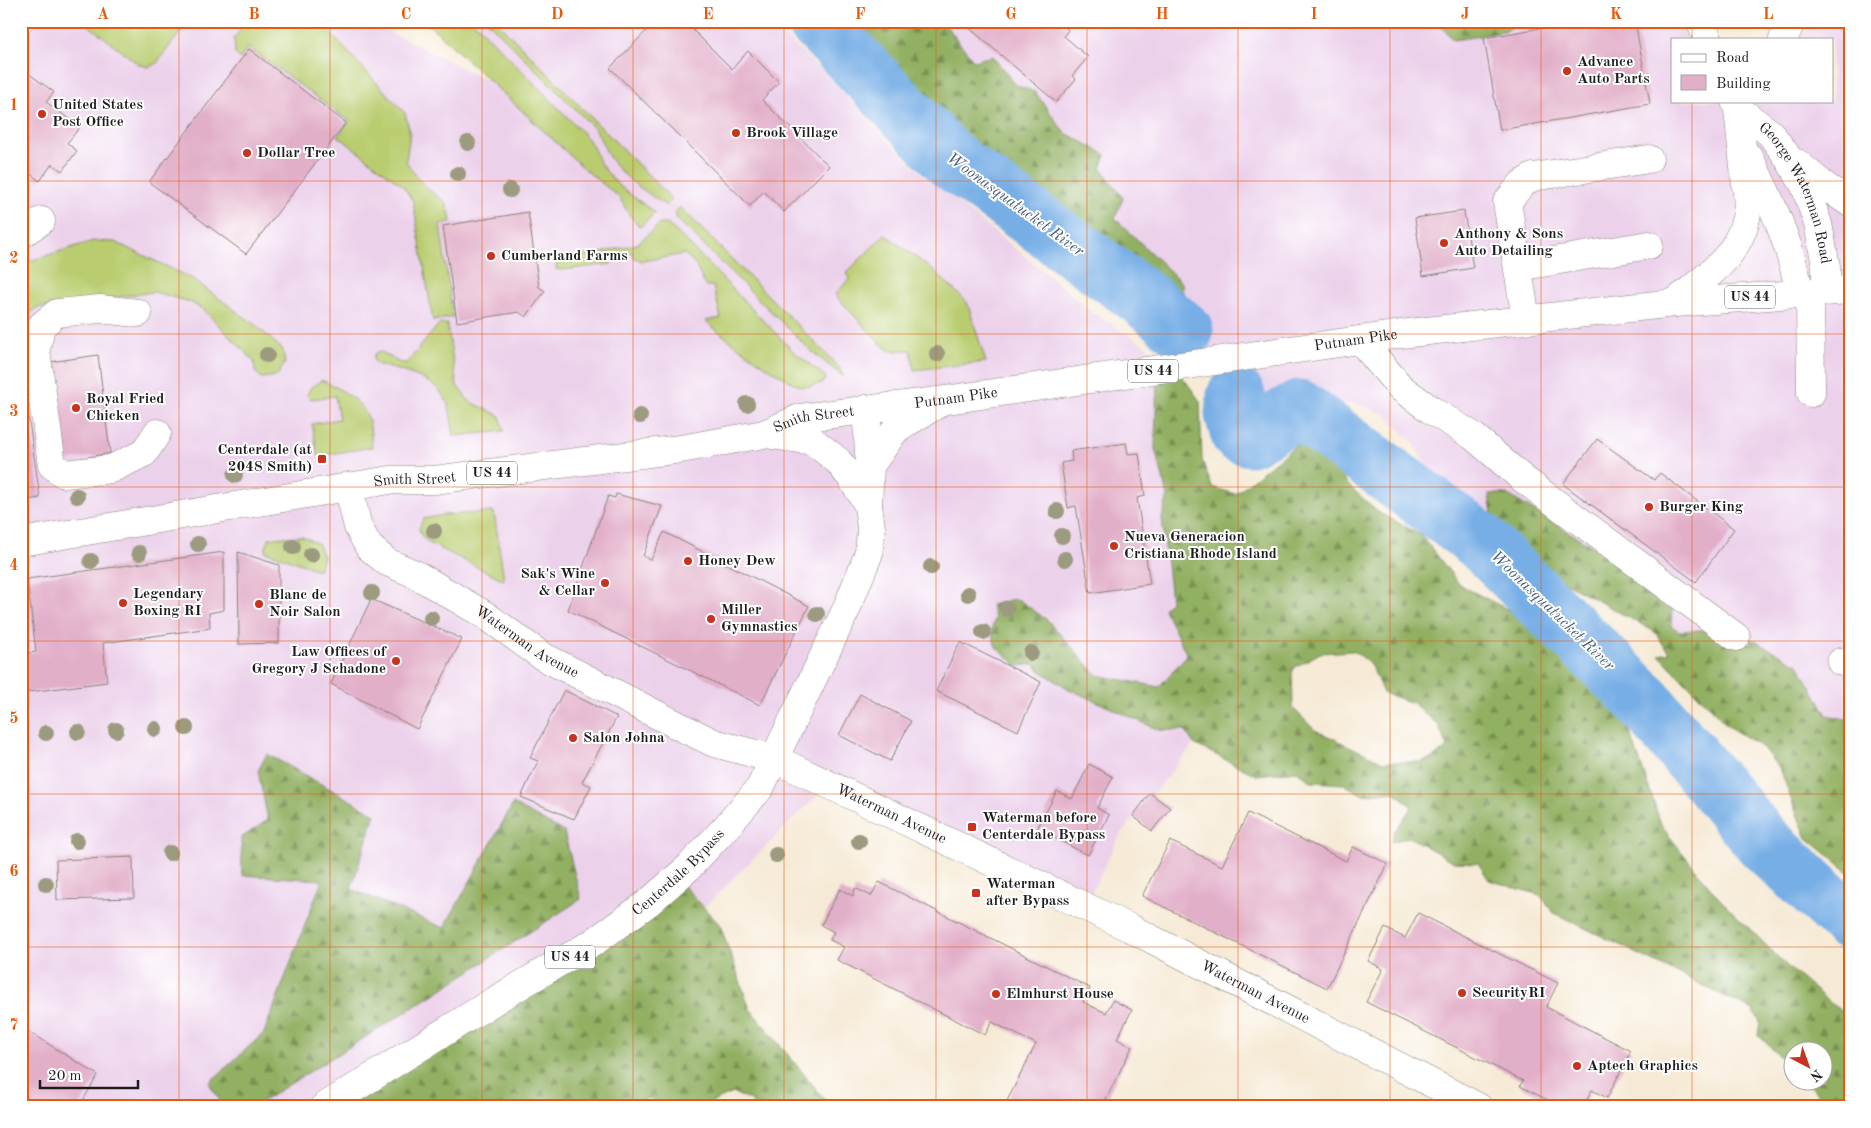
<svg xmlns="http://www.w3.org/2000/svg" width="1871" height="1128" font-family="'Old Standard TT',serif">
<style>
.built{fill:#ecd1eb}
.grass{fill:#b9cd70;stroke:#6a7446}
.forest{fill:url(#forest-firs);stroke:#57663f;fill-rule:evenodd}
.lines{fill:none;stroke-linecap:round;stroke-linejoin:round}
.river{stroke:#77aee6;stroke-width:59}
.building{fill:#e2afc9}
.minor-casing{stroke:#898379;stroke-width:29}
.major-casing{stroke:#898379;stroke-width:29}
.minor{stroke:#fff;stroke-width:28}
.major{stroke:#fff;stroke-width:28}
.tree{fill:#9c9b80}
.grid{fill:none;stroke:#e8590c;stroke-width:1;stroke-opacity:0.55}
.poi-dot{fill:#c8321e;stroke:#fff;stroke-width:2}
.labels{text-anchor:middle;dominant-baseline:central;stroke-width:4;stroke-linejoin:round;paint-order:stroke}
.shield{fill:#fff;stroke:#606060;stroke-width:1}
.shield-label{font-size:14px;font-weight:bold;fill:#1c1c1c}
.poi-label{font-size:15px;font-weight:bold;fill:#1c1c1c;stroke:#fff;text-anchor:start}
.street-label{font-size:15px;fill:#1c1c1c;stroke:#fff}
.water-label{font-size:16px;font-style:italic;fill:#455e77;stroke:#fff}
.neatline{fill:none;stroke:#e8590c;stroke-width:2}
.grid-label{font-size:16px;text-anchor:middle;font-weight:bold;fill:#e8590c}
</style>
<defs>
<pattern id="forest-firs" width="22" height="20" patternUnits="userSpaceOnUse" patternTransform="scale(1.25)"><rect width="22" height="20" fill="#92b062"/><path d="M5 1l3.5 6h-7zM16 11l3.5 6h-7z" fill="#768e50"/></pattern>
</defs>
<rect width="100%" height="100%" fill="#fff"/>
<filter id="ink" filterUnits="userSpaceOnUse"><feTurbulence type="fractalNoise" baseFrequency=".02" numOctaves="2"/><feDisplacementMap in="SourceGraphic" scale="10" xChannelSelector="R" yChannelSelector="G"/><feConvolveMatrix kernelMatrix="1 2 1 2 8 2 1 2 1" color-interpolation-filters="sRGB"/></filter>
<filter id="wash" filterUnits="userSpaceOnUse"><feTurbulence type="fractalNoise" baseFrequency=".0096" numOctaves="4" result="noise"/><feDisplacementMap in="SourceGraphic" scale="20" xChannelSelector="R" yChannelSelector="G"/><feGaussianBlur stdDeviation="1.12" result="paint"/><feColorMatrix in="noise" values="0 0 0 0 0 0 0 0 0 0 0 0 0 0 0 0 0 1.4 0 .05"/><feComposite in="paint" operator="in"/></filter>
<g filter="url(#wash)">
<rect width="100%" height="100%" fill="#f6ead6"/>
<g class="built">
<polygon points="21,21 368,21 544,109 466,21 769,21 827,76 887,140 925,177 1037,266 1094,314 1135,339 1164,359 1155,449 1168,496 1162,518 1172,600 1164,609 1187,655 1159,687 1097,675 1047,620 991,605 995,618 991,631 1040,671 1159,730 1185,730 1194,744 1120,835 1084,907 833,780 673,938 407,1107 21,1107"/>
<polygon points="942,21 1437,21 1453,40 1504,32 1519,21 1695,21 1704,39 1672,39 1672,101 1832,101 1832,39 1777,39 1786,21 1850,21 1850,720 1827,715 1798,664 1732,629 1679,631 1671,626 1674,596 1506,494 1489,494 1493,520 1505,536 1503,536 1487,523 1453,501 1429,476 1414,443 1385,414 1353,403 1306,411 1251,441 1242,431 1233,386 1211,358 1200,351 1185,335 1186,326 1182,283 1115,217 1123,198 1101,168 1106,155 1064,132 1035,92 1016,85 992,56 974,61"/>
</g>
<g class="grass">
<polygon points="83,21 189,21 156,64 147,67 137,63"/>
<path d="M238,21h81l86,92 5,20 -4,28c6,8 11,18 19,25 16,16 23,10 26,36l-11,2 13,93 -20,4 -20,-120 -10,-15 -65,-50 11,-15 -101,-74 -8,12 -5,-5 -1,-16 9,-12z"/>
<polygon points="425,21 473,21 582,132 592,145 601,165 618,185 655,213 640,227 630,216 619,197 588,172"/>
<polygon points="487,21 496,21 672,199 666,206 635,184 618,169 609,157 596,130"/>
<polygon points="680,207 839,367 844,377 811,351 677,219 675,212"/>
<path d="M660,224h7l12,10 114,117 33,26 -3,6c-5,1 -14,4 -19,4 -14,-1 -86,-54 -98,-66l15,-3 -8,-32h-8l-9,-20 -11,-12 -43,7 -7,-3 -4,-6 -20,7v5l-48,6 -7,-1 1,-10 40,-5 40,-10z"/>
<polygon points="885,234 934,271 967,302 986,362 914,370 911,350 891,351 883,346 835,295 849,279 847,272"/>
<polygon points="93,241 115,242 191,278 258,327 283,350 285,363 277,376 262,378 255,372 254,361 204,310 190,302 154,292 37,308 21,321 21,262 36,259"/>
<path d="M439,324h8l10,62 12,15 31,15 4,15 -50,5c-2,-10 -3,-24 -7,-34 -12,-26 -46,-30 -70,-38l-4,-4 1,-6 6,-3 20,12h7z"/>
<path d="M322,380c16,8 40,20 46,38 3,9 3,20 4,29l-54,9 -6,-32 27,-5 -4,-23 -24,3 -4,-4 4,-8z"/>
<polygon points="494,512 504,580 431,544 422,537 419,529 423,519 443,515"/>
<polygon points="302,536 317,543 323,557 318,570 265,551 269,538"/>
</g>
<g class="forest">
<polygon points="821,21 942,21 974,61 992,56 1016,85 1035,92 1064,132 1106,155 1101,168 1123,198 1115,218 1182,283 1186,326 1185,335 1126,282 1095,260 1025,200 912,112"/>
<polygon points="1437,21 1519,21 1504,32 1453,40"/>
<path d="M1179,372l21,29 2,59 10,27 23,7 61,-49 22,-4 29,43 31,28 43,23 39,50 72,37 32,21 36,34 28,49 34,101 55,69 72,72 45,38 16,10v73l-23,15 -22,-23 19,-1v-30h-30l-1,19 -35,-34 2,-13 -7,-12 -199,-97 -14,-18 -51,-15 -11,-17 -24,-1 -45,-25 -18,5 3,-10 18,-25 -18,-16 -31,4 -19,-11 -32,-2 -15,-11 -41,4 -62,-31 -9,-14h-26l-88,-40 -31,-19 -6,-7 -16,2 -22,-19 -5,-16 4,-13 -4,-13 23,-6 5,1 28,20 50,55 62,12 28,-32 -23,-46 7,-9 -9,-82 6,-22 -13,-47 2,-75zM1353,651c21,12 21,22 30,42l30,10 25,22 10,22 -17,12 -11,3h-37l-68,-32 -22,-22 -1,-39 28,-16z"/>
<polygon points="1489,494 1506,494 1674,596 1671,626 1679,631 1732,629 1798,664 1827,715 1850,720 1850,873 1807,838 1794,807 1781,771 1763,748 1729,727 1659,655 1669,653 1655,632 1531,564 1505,536 1493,520"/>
<polygon points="267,754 375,814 351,889 444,928 513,804 564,832 581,899 428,998 253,1107 224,1107 209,1083 264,1033 322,880 242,875 241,838 268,820 258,771"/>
<polygon points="673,874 720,925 750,1009 831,1107 756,1107 750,1100 733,1093 701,1107 666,1107 649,1098 633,1107 312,1107 621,912"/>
</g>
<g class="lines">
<g class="river">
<polyline points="816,21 952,161 1142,297 1184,331"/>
<polyline points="1236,396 1234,414 1240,434 1250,437 1299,409 1480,541 1639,696 1764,843 1850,922"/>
</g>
</g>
<g id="blocks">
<g class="building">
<polygon points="656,21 684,21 732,69 748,51 779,82 762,100 829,166 784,212 764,191 750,206 610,68"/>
<polygon points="961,21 1058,21 1068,30 1064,36 1088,57 1072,76 1076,79 1056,102"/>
<polygon points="1580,21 1635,21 1650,104 1500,130 1484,38"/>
<polygon points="249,49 346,123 246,254 149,182"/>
<polygon points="21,68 54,92 46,102 80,127 67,143 77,151 62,171 52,164 40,181 21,167"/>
<polygon points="1464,211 1473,268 1423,276 1415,218"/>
<polygon points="528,212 539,287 545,291 526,317 519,312 457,322 443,226"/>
<polygon points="98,355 110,453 56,463 43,363"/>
<polygon points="26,400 40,498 21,501 21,401"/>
<polygon points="1597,439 1654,480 1660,473 1734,529 1696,582 1563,484"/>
<polygon points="1126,443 1128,454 1139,453 1145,496 1137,498 1150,584 1090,593 1076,506 1068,508 1061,463 1072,461 1071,451"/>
<polygon points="616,494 662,506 643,556 651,560 664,532 809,606 760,705 568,610 608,496 615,498"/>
<polygon points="224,552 224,610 209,613 210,628 103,643 107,682 21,693 21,654 36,652 27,579"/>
<polygon points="238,552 279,565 279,643 239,644"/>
<polygon points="371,599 462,639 417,729 331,684"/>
<polygon points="960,642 1041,682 1018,731 936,691"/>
<polygon points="564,690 617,717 582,782 591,786 574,819 521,797 538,761 530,758"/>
<polygon points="860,694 911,721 890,761 839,735"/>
<polygon points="1089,764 1113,777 1097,808 1109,815 1088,855 1037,829 1057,791 1072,799"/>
<polygon points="1150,793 1170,808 1152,831 1133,816"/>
<polygon points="1248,813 1346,861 1353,847 1388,864 1327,988 1142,896 1170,841 1222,866"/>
<polygon points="133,857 134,898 57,900 56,860"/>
<polygon points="879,882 1090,988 1083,1002 1106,1013 1113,1000 1132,1010 1117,1039 1132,1047 1102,1107 1004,1107 1036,1044 992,1022 985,1035 837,960 844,947 830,940 834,932 821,925 840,889 853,896 855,888 871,896"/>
<polygon points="1418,913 1558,983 1546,1007 1631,1051 1607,1098 1592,1090 1583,1107 1562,1107 1520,1086 1523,1081 1366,1002 1383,969 1368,961 1385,928 1405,938"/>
<polygon points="21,1027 98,1075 79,1107 21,1107"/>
<polygon points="1707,1101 1719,1107 1705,1107"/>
</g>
</g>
</g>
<g filter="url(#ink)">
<use href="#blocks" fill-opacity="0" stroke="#898379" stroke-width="1"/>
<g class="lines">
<defs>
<g id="minor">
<polyline points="1783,39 1792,21"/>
<polyline points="21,234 41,221"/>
<polyline points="1518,267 1649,245"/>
<polyline points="1810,292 1811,393"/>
<polyline points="138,313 100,309 57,313 41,326 36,350 52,465 64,474 111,469 144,453 157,433"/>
<polyline points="1526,319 1507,202 1522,184 1533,177 1649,159"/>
<polyline points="1360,340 1401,388 1431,410 1473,436 1523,479 1736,637"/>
<polyline points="1841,662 1850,661"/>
</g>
<g id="major">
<polyline points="1700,21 1708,39"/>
<path id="s1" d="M1738,109l32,24 15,20 20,33 13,38 8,42v25"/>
<path d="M1749,157c23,46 41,86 51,136"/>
<polyline points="1797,163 1822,184 1850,203"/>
<path d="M1674,303c35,-29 70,-49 74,-98l-10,-96 -3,-8"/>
<polyline points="866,409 870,466"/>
<polyline points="765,434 813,441 838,461 852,479 868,505"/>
<path id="s2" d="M348,486l10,41 11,20 18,15 28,12 70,41 57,41 141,72 31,15 61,16 355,169 348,179"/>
<path id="s3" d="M21,542l369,-62h44l247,-31 83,-15 36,-16 146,-18 455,-66 273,-31 176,-13"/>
<path id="s4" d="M324,1107l170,-106 100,-59 54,-39 41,-36 38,-41 33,-38 86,-178 23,-57 2,-25 -3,-23 2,-39 26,-37 40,-24"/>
</g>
</defs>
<use href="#minor" class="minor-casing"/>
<use href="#major" class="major-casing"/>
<use href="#minor" class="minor"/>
<use href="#major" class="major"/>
</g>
<g class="tree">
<circle cx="468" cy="143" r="8"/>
<circle cx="458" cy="174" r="8"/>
<circle cx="510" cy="190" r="8"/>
<circle cx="937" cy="354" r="8"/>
<circle cx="267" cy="355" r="8"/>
<circle cx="747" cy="404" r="8"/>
<circle cx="640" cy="416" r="8"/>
<circle cx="235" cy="475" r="8"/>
<circle cx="77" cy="496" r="8"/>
<circle cx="1057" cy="511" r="8"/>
<circle cx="434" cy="531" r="8"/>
<circle cx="1062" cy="536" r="8"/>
<circle cx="198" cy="544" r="8"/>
<circle cx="293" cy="547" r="8"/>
<circle cx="139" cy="553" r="8"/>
<circle cx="311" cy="555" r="8"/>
<circle cx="1065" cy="559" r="8"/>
<circle cx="91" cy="561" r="8"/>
<circle cx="931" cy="567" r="8"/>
<circle cx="372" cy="593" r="8"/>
<circle cx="968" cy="594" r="8"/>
<circle cx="1007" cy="609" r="8"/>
<circle cx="817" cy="614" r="8"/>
<circle cx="431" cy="618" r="8"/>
<circle cx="983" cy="632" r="8"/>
<circle cx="1031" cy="653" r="8"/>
<circle cx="186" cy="728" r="8"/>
<circle cx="155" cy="729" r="8"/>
<circle cx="116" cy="730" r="8"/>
<circle cx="78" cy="732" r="8"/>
<circle cx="46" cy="733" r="8"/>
<circle cx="77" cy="841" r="8"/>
<circle cx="859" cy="841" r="8"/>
<circle cx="170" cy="853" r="8"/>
<circle cx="776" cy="855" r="8"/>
<circle cx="46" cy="884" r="8"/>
</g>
</g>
<path class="grid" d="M179,21v1086M330,21v1086M482,21v1086M633,21v1086M784,21v1086M936,21v1086M1087,21v1086M1238,21v1086M1390,21v1086M1541,21v1086M1692,21v18M1692,101v1006M21,181h1829M21,334h1829M21,487h1829M21,641h1829M21,794h1829M21,947h1829"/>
<g class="poi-dot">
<circle cx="1567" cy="71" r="5"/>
<circle cx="42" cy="114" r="5"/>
<circle cx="736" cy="133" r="5"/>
<circle cx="247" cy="153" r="5"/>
<circle cx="1444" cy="243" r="5"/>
<circle cx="491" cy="256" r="5"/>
<circle cx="76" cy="408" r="5"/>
<rect x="317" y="454" width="10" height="10" rx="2.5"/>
<circle cx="1649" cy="507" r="5"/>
<circle cx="1114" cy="546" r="5"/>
<circle cx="688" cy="561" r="5"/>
<circle cx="605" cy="583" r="5"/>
<circle cx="123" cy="603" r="5"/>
<circle cx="259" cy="604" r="5"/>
<circle cx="711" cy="619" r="5"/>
<circle cx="396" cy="661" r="5"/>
<circle cx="573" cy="738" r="5"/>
<rect x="967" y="822" width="10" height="10" rx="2.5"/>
<rect x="971" y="888" width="10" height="10" rx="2.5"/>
<circle cx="1462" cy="993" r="5"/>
<circle cx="996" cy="994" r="5"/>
<circle cx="1577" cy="1066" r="5"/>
</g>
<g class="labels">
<g class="shield">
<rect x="1725" y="285.5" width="50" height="23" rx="4"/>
<rect x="1128" y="359.5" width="50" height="23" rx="4"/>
<rect x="467" y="461.5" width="50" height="23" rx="4"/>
<rect x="545" y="945.5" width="50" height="23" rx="4"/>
</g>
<g class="shield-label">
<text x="1750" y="297">US 44</text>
<text x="1153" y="371">US 44</text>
<text x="492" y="473">US 44</text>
<text x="570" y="957">US 44</text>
</g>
<g class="poi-label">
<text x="1577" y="62">Advance<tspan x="1577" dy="17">Auto Parts</tspan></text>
<text x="52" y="105">United States<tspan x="52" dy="17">Post Office</tspan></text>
<text x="746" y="133">Brook Village</text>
<text x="257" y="153">Dollar Tree</text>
<text x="1454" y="234">Anthony &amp; Sons<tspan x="1454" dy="17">Auto Detailing</tspan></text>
<text x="501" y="256">Cumberland Farms</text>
<text x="86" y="399">Royal Fried<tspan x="86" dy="17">Chicken</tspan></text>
<text x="312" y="450" text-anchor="end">Centerdale (at<tspan x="312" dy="17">2048 Smith)</tspan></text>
<text x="1659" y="507">Burger King</text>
<text x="1124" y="537">Nueva Generacion<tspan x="1124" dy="17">Cristiana Rhode Island</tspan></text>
<text x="698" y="561">Honey Dew</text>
<text x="595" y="574" text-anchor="end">Sak's Wine<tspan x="595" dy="17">&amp; Cellar</tspan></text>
<text x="133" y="594">Legendary<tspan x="133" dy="17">Boxing RI</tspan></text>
<text x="269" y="595">Blanc de<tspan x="269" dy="17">Noir Salon</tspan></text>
<text x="721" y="610">Miller<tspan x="721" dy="17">Gymnastics</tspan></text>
<text x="386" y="652" text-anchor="end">Law Offices of<tspan x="386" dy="17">Gregory J Schadone</tspan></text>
<text x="583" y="738">Salon Johna</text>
<text x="982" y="818">Waterman before<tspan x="982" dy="17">Centerdale Bypass</tspan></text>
<text x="986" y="884">Waterman<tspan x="986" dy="17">after Bypass</tspan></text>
<text x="1472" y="993">SecurityRI</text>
<text x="1006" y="994">Elmhurst House</text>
<text x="1587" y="1066">Aptech Graphics</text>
</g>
<g class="street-label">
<text stroke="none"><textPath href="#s1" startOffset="106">George Waterman Road</textPath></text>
<text stroke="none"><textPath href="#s3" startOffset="1352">Putnam Pike</textPath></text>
<text stroke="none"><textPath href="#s3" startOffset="948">Putnam Pike</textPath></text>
<text stroke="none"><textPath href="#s3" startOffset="804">Smith Street</textPath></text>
<text stroke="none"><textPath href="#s3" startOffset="399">Smith Street</textPath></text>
<text stroke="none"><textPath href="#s2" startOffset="250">Waterman Avenue</textPath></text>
<text stroke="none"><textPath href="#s2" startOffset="655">Waterman Avenue</textPath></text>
<text stroke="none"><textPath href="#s4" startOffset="426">Centerdale Bypass</textPath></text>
<text stroke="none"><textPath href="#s2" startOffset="1060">Waterman Avenue</textPath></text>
</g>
<g class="water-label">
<text transform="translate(1015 205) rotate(36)">Woonasquatucket River</text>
<text transform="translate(1552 611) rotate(44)">Woonasquatucket River</text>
</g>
</g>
<rect width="1871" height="1128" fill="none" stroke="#fff" stroke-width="55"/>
<rect x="1671" y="38" width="162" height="65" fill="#ffffff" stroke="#a4a4a4"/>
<rect x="1681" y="54" width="25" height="8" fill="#ffffff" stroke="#a4a4a4"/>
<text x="1716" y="62" font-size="15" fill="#1c1c1c">Road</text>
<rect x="1681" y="75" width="25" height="15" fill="#e2afc9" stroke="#a4a4a4"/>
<text x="1716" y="88" font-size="15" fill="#1c1c1c">Building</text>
<g transform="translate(1808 1066) rotate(139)"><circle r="24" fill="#ffffff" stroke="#a4a4a4"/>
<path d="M0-4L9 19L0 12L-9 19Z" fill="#c8321e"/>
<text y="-8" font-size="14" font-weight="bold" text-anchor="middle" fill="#1c1c1c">N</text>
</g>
<path d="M40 1080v8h98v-8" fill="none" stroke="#1c1c1c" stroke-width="2.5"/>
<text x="48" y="1080" font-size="15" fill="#1c1c1c" stroke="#ffffff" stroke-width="4" paint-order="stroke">20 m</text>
<rect x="28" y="28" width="1816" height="1072" class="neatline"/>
<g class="grid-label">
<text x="103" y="19">A</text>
<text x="254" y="19">B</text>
<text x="406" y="19">C</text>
<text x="557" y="19">D</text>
<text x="708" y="19">E</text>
<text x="860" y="19">F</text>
<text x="1011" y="19">G</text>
<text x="1162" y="19">H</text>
<text x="1314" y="19">I</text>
<text x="1465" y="19">J</text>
<text x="1616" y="19">K</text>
<text x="1768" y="19">L</text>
<text x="14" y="110">1</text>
<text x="14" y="263">2</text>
<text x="14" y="416">3</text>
<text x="14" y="570">4</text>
<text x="14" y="723">5</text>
<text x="14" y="876">6</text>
<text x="14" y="1030">7</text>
</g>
</svg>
